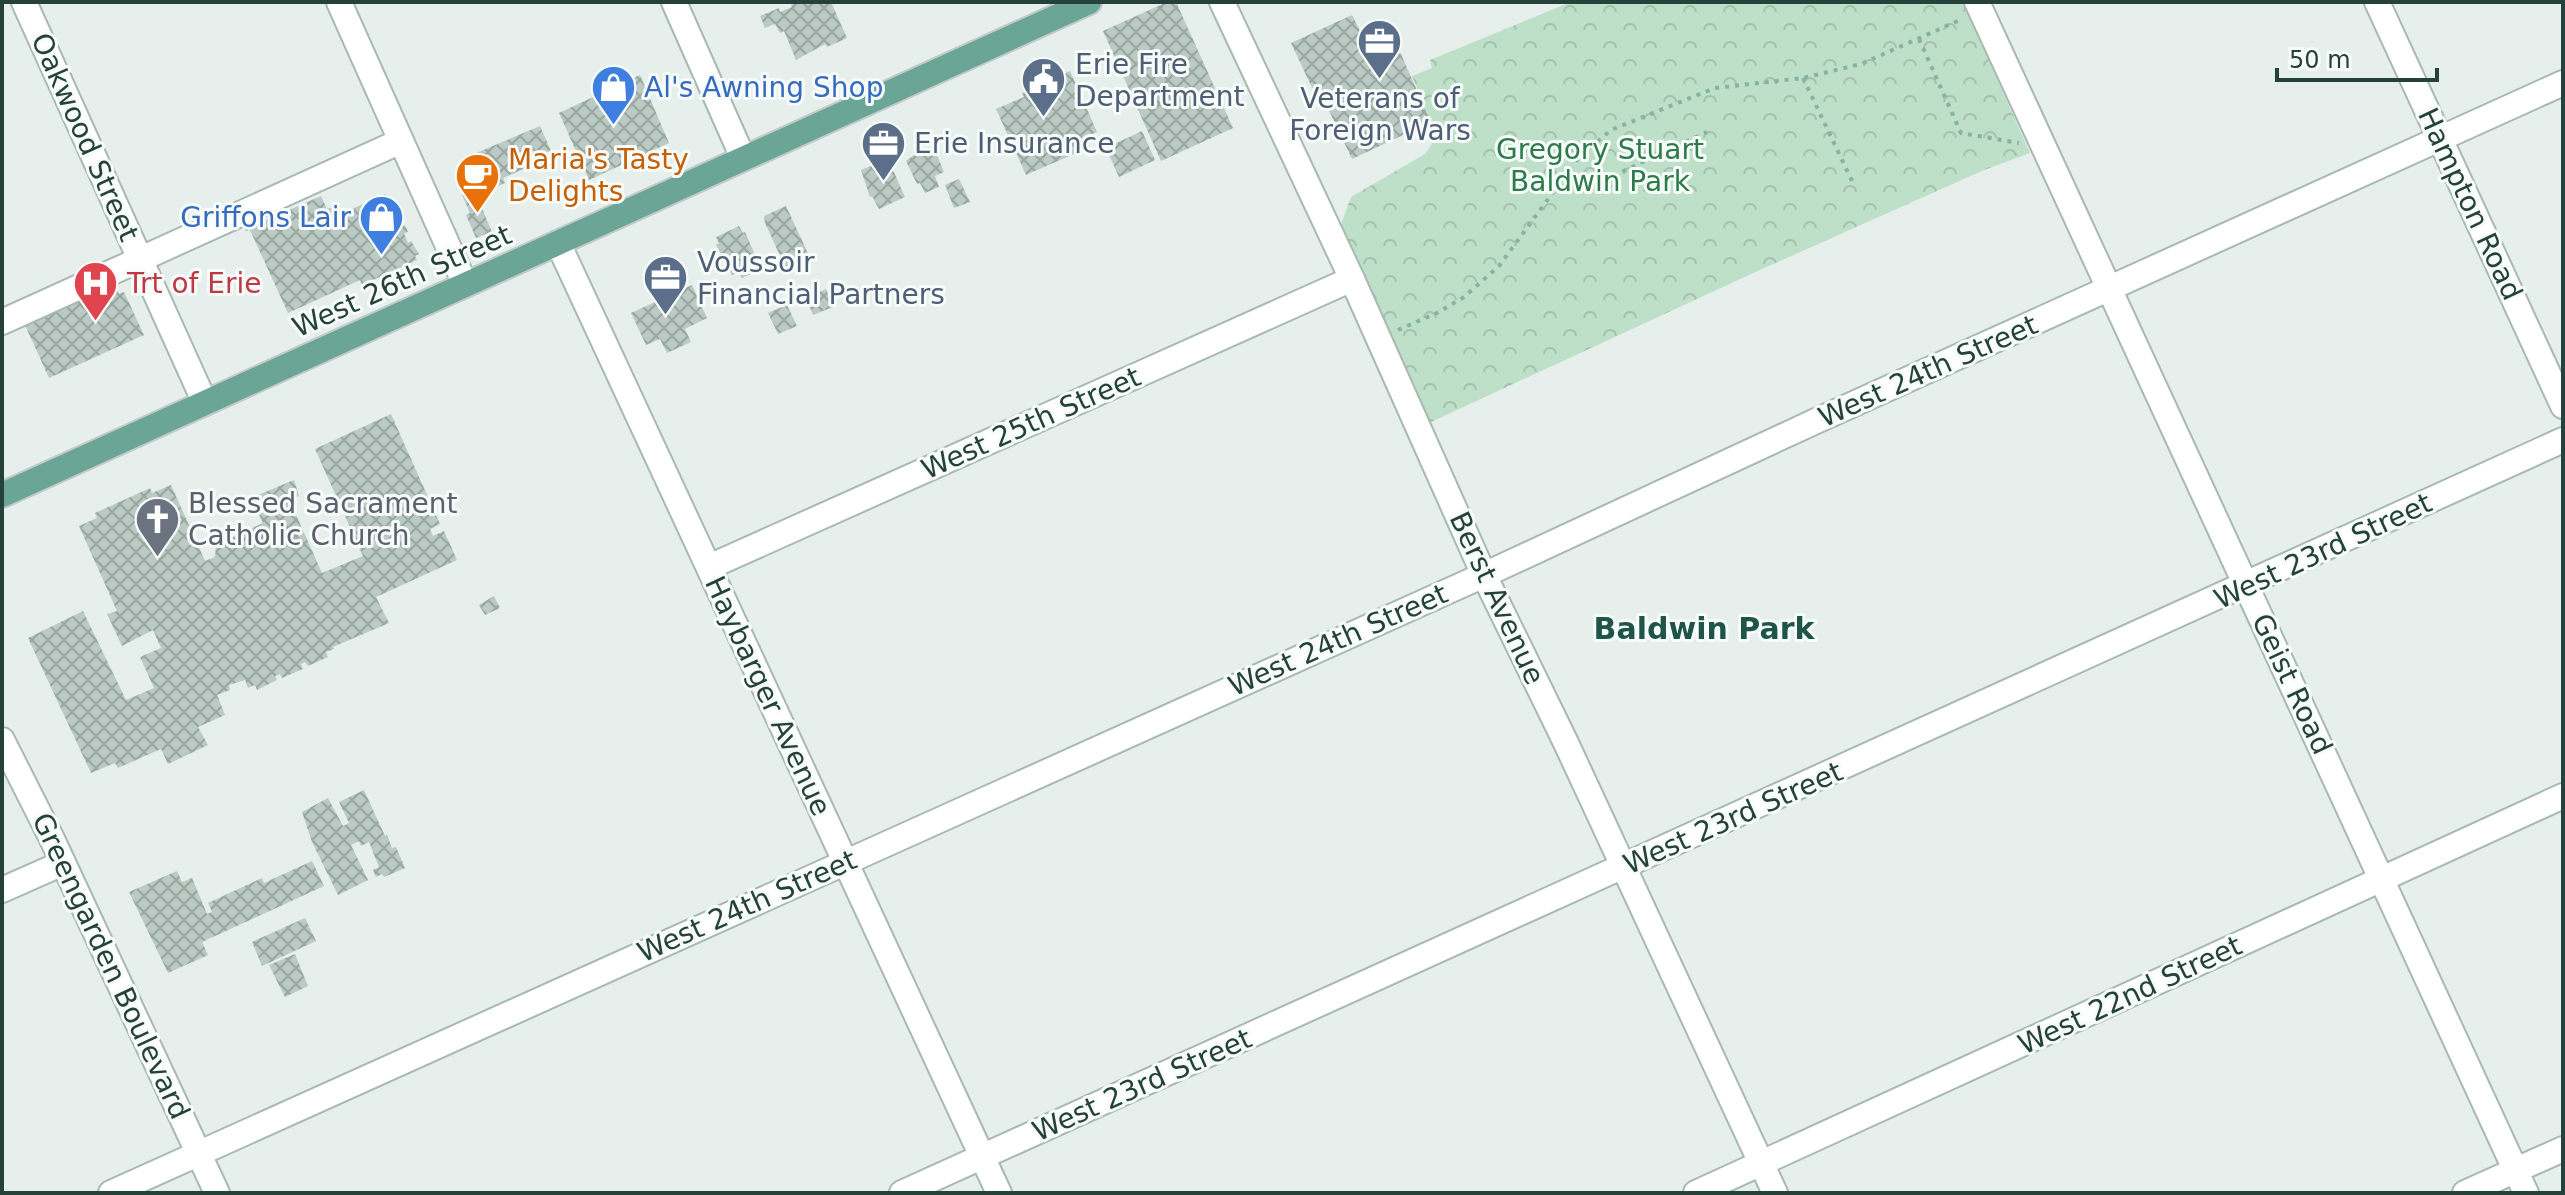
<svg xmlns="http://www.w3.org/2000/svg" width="2565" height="1195" font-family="'DejaVu Sans',sans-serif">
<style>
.forest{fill:url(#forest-crowns)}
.building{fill:url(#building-cross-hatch)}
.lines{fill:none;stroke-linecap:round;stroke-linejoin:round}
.minor-casing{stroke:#a8b8b2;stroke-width:28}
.major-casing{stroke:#c2cac8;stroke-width:28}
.path{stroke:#86b3a5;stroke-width:4;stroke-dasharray:4 6;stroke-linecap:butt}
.minor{stroke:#fff;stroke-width:24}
.major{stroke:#6aa596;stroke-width:24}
.labels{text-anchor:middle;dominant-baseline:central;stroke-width:6;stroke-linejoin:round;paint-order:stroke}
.service-label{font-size:28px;fill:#4e5e75;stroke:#f7fbf9;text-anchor:start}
.shop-label{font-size:28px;fill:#366cbe;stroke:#f7fbf9;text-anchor:start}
.street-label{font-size:28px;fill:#24423a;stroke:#f7fbf9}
.park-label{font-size:28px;fill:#2d7a4b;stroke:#f7fbf9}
.food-label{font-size:28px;fill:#c56008;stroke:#f7fbf9;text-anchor:start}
.health-label{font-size:28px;fill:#be3a42;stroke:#f7fbf9;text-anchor:start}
.worship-label{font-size:28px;fill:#5b616d;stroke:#f7fbf9;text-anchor:start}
.neighbourhood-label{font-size:30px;font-weight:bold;fill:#1f5548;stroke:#f7fbf9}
</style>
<defs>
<pattern id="forest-crowns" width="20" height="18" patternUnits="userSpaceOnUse" patternTransform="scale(2)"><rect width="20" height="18" fill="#bfe0c8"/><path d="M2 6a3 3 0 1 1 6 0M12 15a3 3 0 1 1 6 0" fill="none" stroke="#a4c1ad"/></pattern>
<pattern id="building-cross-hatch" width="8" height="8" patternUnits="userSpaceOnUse" patternTransform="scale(2)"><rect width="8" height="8" fill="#bbcac4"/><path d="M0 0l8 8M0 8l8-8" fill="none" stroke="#98a6a0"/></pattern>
</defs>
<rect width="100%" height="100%" fill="#e6efeb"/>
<polygon class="forest" points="1571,2 1963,2 2030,153 1984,170 1751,274 1429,423 1340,227 1351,197 1425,154 1437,136 1412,76 1432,68 1430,60"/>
<g class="building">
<polygon points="797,2 831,2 847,38 827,47 825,44 796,60 784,31 780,33 775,24 765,28 760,16 779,8 780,12 792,7 791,5"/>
<polygon points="1167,2 1176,2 1233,128 1161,161 1103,31"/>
<polygon points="1352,15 1372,54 1379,51 1377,47 1396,43 1431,122 1352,159 1324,100 1317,104 1311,94 1314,92 1291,43"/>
<polygon points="1070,71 1097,132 1080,139 1085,149 1026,175 996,109 1024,97 1022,93"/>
<polygon points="640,75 669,143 589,180 559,113"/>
<polygon points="540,126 551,151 526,161 528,167 503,178 505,183 478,195 462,159"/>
<polygon points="1142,131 1155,160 1119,177 1106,148"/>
<polygon points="934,148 944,172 935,176 939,187 925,193 920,183 917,184 906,161 918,152"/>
<polygon points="888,159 905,197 879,209 872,196 870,197 861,170"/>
<polygon points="959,179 970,202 954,208 945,185"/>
<polygon points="474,190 492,232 476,238 466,215 470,213 462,195"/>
<polygon points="385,194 401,227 405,225 408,232 404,233 408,243 411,241 419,254 415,256 417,260 362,285 360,280 288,313 250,230 246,231 243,223 263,214 266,220 321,196 327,209 337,205 341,214"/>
<polygon points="786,206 811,260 787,271 765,223 764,216"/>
<polygon points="739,226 743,233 745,232 759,264 757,265 759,270 742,278 739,272 732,275 716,245 719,243 716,237"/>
<polygon points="114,284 119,294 124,292 144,335 49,378 25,325"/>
<polygon points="692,285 707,318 685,329 691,342 667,353 660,339 646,345 631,313"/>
<polygon points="826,289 833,307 813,315 806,298"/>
<polygon points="787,305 797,326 778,334 768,313"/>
<polygon points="391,414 440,524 430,529 433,536 444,531 457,560 376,597 389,623 333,647 334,649 326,652 328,657 308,666 305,662 301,664 303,669 282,678 280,674 275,676 277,680 257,690 255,685 248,688 245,680 229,685 230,690 217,695 225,715 198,727 208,745 168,764 161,749 118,768 115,763 91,773 28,638 83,611 126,700 154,688 140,657 161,648 153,630 122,646 107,614 117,611 79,526 97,518 95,513 150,488 152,493 171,485 205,561 215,557 216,545 263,523 251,498 294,480 299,496 289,499 322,573 363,556 315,449"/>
<polygon points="494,596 500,608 485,615 479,605"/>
<polygon points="364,790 385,836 387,835 392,848 396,847 405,868 384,877 382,874 376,877 373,870 379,867 369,842 361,846 359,841 351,845 368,880 338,895 312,842 302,812 328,798 343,826 349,823 339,802"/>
<polygon points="312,861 324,886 202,942 208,955 168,973 129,892 177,871 182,882 192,878 207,914 212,912 208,903 262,878 264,883"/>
<polygon points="305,918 316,941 262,966 252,942"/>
<polygon points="295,954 308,986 285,997 269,965"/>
</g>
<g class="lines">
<defs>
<g id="minor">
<polyline points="24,2 205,403"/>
<polyline points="339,2 465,284"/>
<polyline points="674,2 743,158"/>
<polyline points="1222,2 1352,279 1484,575 1566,743 1775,1193"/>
<polyline points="1977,2 2526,1193"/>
<polyline points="2377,2 2563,406"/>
<polyline points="558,243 999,1193"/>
<polyline points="2,322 401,141"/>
<polyline points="709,567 1352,279"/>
<polyline points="2,740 52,839 217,1193"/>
<polyline points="2,890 63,863"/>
<polyline points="111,1193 1484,575 1816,421 2563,83"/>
<polyline points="902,1193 2563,440"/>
<polyline points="1696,1193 2563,796"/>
<polyline points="2465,1193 2563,1149"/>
</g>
<polyline id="major" points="2,495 1089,2"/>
</defs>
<use href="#minor" class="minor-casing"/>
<use href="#major" class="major-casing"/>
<g class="path">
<polyline points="1919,39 1961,133 2019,143"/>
<polyline points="1803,78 1853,183"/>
<polyline points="1565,175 1602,181 1707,132"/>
<polyline points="1398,330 1437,313 1464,297 1499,266 1579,157 1611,130 1715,88 1803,78 1861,64 1960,20"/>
</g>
<use href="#minor" class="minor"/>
<use href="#major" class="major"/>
</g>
<defs>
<symbol id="office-pin" viewBox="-11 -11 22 30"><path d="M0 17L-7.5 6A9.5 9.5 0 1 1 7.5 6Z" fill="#5c6f8a" stroke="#f7fbf9"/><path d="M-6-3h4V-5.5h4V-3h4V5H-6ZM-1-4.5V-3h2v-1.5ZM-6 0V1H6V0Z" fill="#fff"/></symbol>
<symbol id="civic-pin" viewBox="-11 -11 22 30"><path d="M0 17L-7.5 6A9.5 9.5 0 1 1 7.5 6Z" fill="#5c6f8a" stroke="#f7fbf9"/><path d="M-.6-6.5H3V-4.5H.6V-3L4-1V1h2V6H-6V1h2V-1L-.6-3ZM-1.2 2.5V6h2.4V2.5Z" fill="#fff"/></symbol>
<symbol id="shop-pin" viewBox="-11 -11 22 30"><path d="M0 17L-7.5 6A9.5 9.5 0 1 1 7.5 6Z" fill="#3f7fe0" stroke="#f7fbf9"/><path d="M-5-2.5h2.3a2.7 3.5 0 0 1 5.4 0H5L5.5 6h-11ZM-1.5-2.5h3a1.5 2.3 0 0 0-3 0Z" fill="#fff"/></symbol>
<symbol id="cafe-pin" viewBox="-11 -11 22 30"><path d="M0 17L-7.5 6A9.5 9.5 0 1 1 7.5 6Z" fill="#e8710a" stroke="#f7fbf9"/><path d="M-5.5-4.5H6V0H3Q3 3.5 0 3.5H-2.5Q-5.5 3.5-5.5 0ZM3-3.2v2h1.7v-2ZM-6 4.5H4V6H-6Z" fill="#fff"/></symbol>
<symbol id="hospital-pin" viewBox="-11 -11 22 30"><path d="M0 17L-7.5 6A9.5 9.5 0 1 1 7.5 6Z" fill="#e0444e" stroke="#f7fbf9"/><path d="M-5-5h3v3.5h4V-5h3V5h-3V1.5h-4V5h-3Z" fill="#fff"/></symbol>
<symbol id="church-pin" viewBox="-11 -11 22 30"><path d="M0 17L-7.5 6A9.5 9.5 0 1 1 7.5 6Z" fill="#6b7280" stroke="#f7fbf9"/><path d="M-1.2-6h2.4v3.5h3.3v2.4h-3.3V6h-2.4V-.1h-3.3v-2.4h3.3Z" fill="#fff"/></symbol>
</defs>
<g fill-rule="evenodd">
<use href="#office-pin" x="1354" y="16" width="51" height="69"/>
<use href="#civic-pin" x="1018" y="54" width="51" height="69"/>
<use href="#shop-pin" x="588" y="62" width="51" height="69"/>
<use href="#office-pin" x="858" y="118" width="51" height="69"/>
<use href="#cafe-pin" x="452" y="150" width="51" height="69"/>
<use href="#shop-pin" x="356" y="192" width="51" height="69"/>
<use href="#office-pin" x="640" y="252" width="51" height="69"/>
<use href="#hospital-pin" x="70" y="258" width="51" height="69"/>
<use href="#church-pin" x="132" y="494" width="51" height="69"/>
</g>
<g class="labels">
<g class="service-label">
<text x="1075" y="64">Erie Fire<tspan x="1075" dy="32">Department</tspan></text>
<text x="1380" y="98" text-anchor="middle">Veterans of<tspan x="1380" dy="32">Foreign Wars</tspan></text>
<text x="914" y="143">Erie Insurance</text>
<text x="697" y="262">Voussoir<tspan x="697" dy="32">Financial Partners</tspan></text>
</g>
<g class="shop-label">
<text x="644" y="87">Al's Awning Shop</text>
<text x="351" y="217" text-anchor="end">Griffons Lair</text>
</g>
<g class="street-label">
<text transform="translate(85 137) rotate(66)">Oakwood Street</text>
<text transform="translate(2470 204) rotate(65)">Hampton Road</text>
<text transform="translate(402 281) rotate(-24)">West 26th Street</text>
<text transform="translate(1928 371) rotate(-24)">West 24th Street</text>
<text transform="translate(1031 423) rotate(-24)">West 25th Street</text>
<text transform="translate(2323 551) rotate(-25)">West 23rd Street</text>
<text transform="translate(1497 598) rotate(65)">Berst Avenue</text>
<text transform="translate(1338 640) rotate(-24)">West 24th Street</text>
<text transform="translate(2292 684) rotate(65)">Geist Road</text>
<text transform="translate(768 696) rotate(65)">Haybarger Avenue</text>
<text transform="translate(1733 818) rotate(-24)">West 23rd Street</text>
<text transform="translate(747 906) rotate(-24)">West 24th Street</text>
<text transform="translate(111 966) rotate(65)">Greengarden Boulevard</text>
<text transform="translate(2130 995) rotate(-25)">West 22nd Street</text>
<text transform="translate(1142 1085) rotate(-24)">West 23rd Street</text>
</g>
<g class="park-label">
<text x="1600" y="149">Gregory Stuart<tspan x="1600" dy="32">Baldwin Park</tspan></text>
</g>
<g class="food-label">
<text x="508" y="159">Maria's Tasty<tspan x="508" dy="32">Delights</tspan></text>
</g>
<g class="health-label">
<text x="127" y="283">Trt of Erie</text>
</g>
<g class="worship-label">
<text x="188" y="503">Blessed Sacrament<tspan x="188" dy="32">Catholic Church</tspan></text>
</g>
<g class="neighbourhood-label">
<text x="1704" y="628">Baldwin Park</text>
</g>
</g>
<rect width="2565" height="1195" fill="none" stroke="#24423a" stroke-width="8"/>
<path d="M2277 68v12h160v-12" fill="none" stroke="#24423a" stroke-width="4"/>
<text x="2289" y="68" font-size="24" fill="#24423a" stroke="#f7fbf9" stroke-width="6" paint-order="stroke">50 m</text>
</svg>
